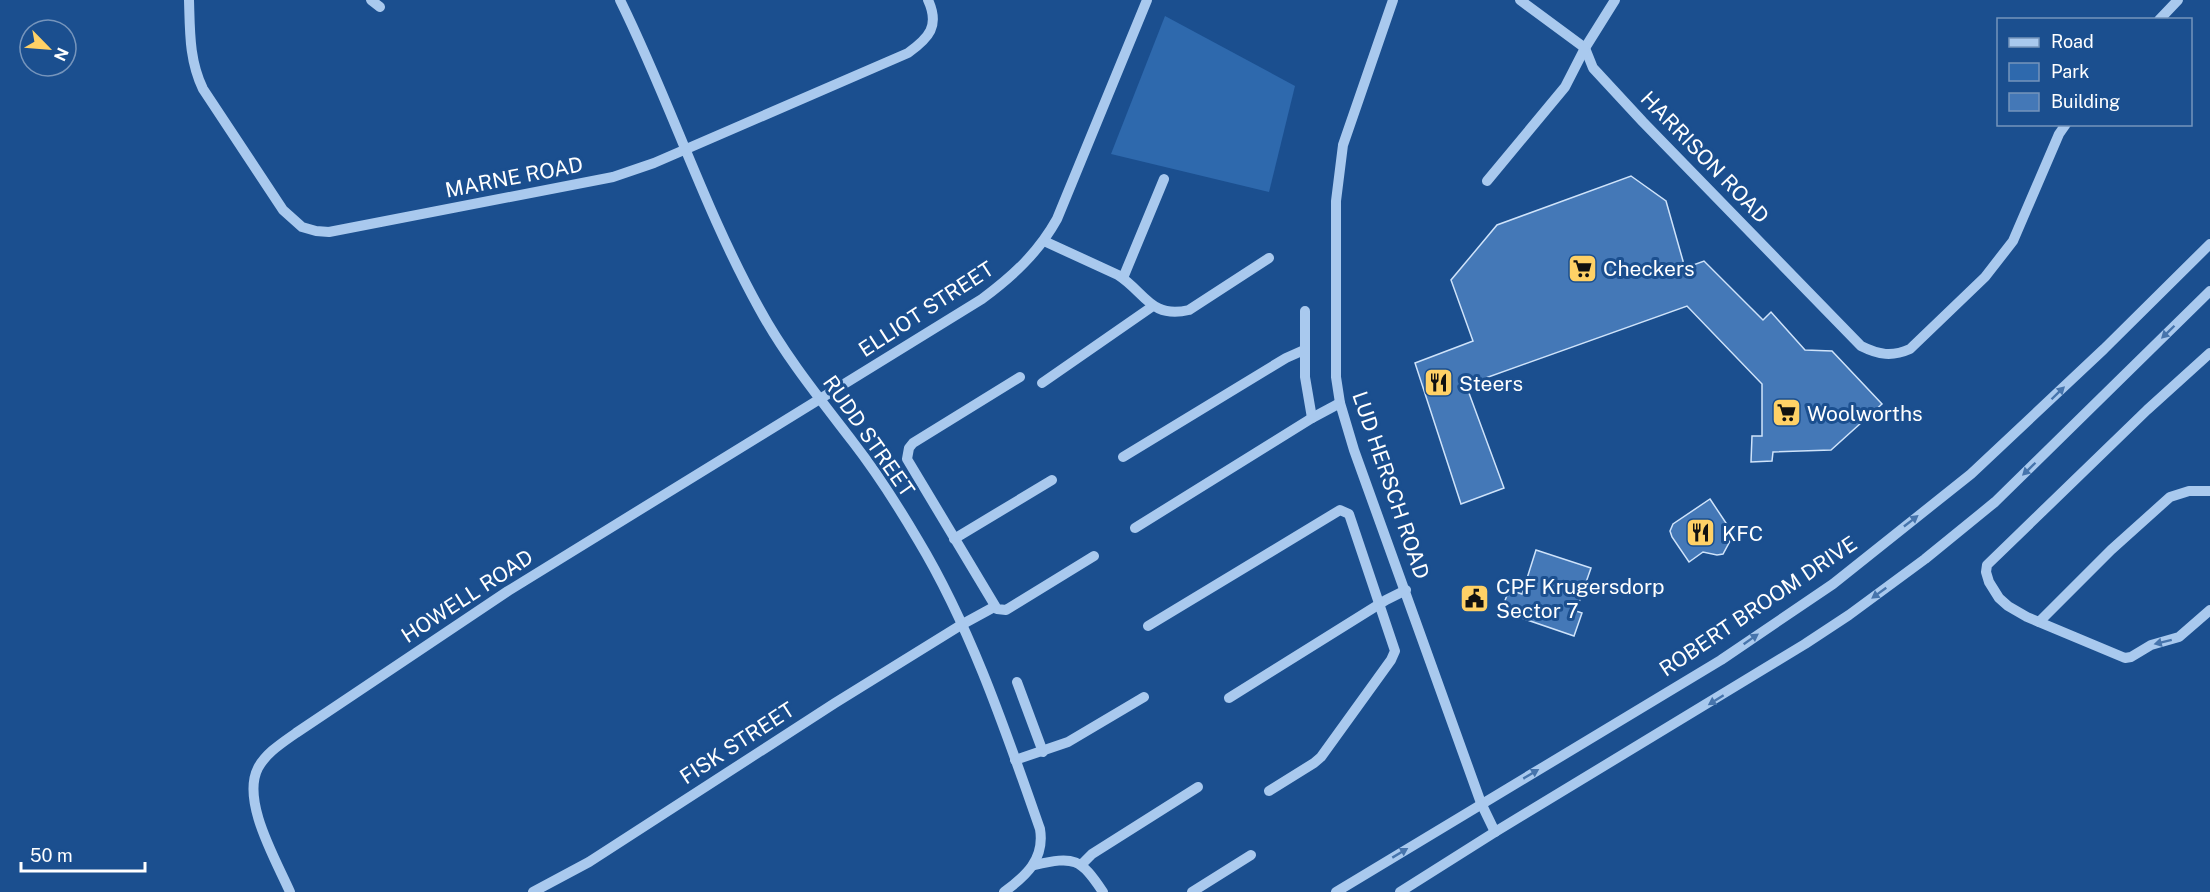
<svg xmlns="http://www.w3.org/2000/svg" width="2210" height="892" font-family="'Public Sans',sans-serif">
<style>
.green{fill:#2e69ad}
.building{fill:#4478b7;stroke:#cfe3fa;stroke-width:1.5}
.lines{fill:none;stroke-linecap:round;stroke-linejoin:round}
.minor{stroke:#a9c9ee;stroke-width:10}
.oneway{fill:#4674ac}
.labels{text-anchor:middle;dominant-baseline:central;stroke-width:6;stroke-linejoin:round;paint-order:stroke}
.street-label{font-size:21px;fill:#fff;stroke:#1b4f8f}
.poi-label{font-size:21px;fill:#fff;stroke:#1b4f8f;text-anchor:start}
</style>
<rect width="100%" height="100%" fill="#1b4f8f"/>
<polygon class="green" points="1165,16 1295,86 1269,192 1111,154"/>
<g class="building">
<polygon points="1631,176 1666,201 1685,268 1704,261 1763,320 1771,312 1805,350 1832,351 1882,404 1831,450 1773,452 1772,461 1751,462 1752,436 1762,436 1762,384 1687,306 1466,385 1504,488 1461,504 1415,363 1473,341 1451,280 1497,225"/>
<polygon points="1710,499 1730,529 1730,541 1723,554 1717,555 1703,552 1689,562 1672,537 1670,531 1673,524"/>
<polygon points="1536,550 1591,568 1576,611 1582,613 1574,636 1501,611 1509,590 1522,594"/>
</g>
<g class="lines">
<g class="minor">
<path d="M189,0c1,31 0,60 14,89l80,121 19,17 14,4 13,1 284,-55 41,-14 254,-110c21,-15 32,-27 20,-53"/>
<polyline points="371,0 380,7"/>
<path d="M620,0c50,101 84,209 139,308 26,48 61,91 94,134 24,31 45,64 65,98 53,88 88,192 122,289 5,30 -14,47 -36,63"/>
<polyline points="1393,0 1343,145 1336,201 1336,377 1340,403 1354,450 1481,803 1495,832"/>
<path d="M1520,0l65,48 8,20 50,54 218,224c18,9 31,11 49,3l75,-72 28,-36 46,-107 7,-10"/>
<polyline points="2159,20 2178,0"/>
<polyline points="1487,181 1565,87 1585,48 1615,0"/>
<path d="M1044,241l74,34c27,17 32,44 71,35l80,-52"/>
<polyline points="1123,278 1164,179"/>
<polyline points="1305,311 1305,377 1312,418"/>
<polyline points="2210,353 2147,410 1987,565 1986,572 1989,582 1999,598 2008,606 2027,617 2125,658 2131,657 2151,645 2179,637 2210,610"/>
<polyline points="1020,377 913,443 909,448 907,459 997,609 1006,610 1094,556"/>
<polyline points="1042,383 1153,306"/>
<polyline points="1123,457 1286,358 1304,350"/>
<polyline points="1135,528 1312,418 1340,403"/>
<polyline points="954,539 1052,480"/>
<polyline points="2039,622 2111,550 2170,497 2189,491 2210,491"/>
<polyline points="1148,626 1340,510 1349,514 1395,651 1391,660 1321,757 1314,763 1269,791"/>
<polyline points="1017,682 1043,752"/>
<polyline points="1229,698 1386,600 1406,590"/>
<polyline points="1015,760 1068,742 1144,697"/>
<polyline points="1082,864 1092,854 1198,787"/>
<path d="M1034,865c41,-9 46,-7 69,27"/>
<path d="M290,892c-14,-32 -49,-91 -32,-124 8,-15 24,-25 38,-35l212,-142 474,-292c31,-23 56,-46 75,-80l90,-219"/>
<polyline points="533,892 589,862 835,703 961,625 994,607"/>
<polyline points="1192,892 1251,855"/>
<polyline points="1336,892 1721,660 1833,584 1971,474 2104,349 2210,244"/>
<polyline points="1400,892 1495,832 1805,644 1849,615 1925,559 1995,502 2210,291"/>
</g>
</g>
<defs><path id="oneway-solid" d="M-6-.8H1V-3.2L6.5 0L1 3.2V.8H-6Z" transform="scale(1.5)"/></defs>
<g class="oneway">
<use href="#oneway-solid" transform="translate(2168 332) rotate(136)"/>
<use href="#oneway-solid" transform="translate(2058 393) rotate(-44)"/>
<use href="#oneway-solid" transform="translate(2029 469) rotate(136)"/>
<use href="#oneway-solid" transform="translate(1911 521) rotate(-38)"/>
<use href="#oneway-solid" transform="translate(1879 593) rotate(144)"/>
<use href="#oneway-solid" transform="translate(1751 639) rotate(-35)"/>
<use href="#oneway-solid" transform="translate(2163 642) rotate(166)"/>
<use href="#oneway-solid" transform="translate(1716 700) rotate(148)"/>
<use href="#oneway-solid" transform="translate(1531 774) rotate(-31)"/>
<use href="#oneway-solid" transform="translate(1400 853) rotate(-31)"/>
</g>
<defs>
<symbol id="supermarket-square" viewBox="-11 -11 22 22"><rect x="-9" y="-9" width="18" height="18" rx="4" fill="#ffd166" stroke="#1b4f8f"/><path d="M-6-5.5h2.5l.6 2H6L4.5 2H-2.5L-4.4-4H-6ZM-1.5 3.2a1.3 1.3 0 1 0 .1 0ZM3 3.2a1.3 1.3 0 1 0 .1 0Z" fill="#111"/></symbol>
<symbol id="restaurant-square" viewBox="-11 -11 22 22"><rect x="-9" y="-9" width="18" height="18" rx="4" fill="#ffd166" stroke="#1b4f8f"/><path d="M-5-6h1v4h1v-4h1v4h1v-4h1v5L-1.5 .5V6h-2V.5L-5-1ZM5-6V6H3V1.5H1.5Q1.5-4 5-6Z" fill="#111"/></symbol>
<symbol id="civic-square" viewBox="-11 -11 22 22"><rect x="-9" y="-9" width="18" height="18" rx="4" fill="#ffd166" stroke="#1b4f8f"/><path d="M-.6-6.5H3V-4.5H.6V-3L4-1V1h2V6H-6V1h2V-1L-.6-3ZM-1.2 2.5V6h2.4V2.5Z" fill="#111"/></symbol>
</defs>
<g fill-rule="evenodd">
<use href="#supermarket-square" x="1566" y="252" width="33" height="33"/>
<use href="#restaurant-square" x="1422" y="366" width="33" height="33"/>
<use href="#supermarket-square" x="1770" y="396" width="33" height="33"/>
<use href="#restaurant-square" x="1684" y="516" width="33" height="33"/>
<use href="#civic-square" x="1458" y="582" width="33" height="33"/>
</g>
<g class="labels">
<g class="street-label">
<text transform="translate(1705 157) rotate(46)">HARRISON ROAD</text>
<text transform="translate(514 177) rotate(-11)">MARNE ROAD</text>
<text transform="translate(926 309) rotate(-33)">ELLIOT STREET</text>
<text transform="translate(869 436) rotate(55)">RUDD STREET</text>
<text transform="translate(1391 485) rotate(71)">LUD HERSCH ROAD</text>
<text transform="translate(467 596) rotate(-33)">HOWELL ROAD</text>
<text transform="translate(1758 606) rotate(-34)">ROBERT BROOM DRIVE</text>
<text transform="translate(737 743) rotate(-33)">FISK STREET</text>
</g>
<g class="poi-label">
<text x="1603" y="268">Checkers</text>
<text x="1459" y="383">Steers</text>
<text x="1807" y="413">Woolworths</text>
<text x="1722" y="533">KFC</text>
<text x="1496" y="586">CPF Krugersdorp<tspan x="1496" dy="24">Sector 7</tspan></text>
</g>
</g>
<rect x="1997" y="18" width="195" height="108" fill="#1b4f8f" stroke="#7695bc" stroke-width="1.5"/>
<rect x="2009" y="38" width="30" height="9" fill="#a9c9ee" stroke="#7695bc" stroke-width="1.5"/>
<text x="2051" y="48" font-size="18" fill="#ffffff">Road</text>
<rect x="2009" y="63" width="30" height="18" fill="#2e69ad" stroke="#7695bc" stroke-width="1.5"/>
<text x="2051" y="78" font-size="18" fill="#ffffff">Park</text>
<rect x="2009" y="93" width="30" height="18" fill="#4478b7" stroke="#7695bc" stroke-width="1.5"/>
<text x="2051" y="108" font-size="18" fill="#ffffff">Building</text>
<g transform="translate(48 48) rotate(115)"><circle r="28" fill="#1b4f8f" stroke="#7695bc" stroke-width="1.5"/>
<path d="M0-4.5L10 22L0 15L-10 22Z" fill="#ffd166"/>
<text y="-9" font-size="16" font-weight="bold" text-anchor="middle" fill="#ffffff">N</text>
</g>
<path d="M21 862v9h124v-9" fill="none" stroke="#ffffff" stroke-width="3"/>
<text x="30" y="862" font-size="18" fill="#ffffff" stroke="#1b4f8f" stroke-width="4.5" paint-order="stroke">50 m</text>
</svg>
